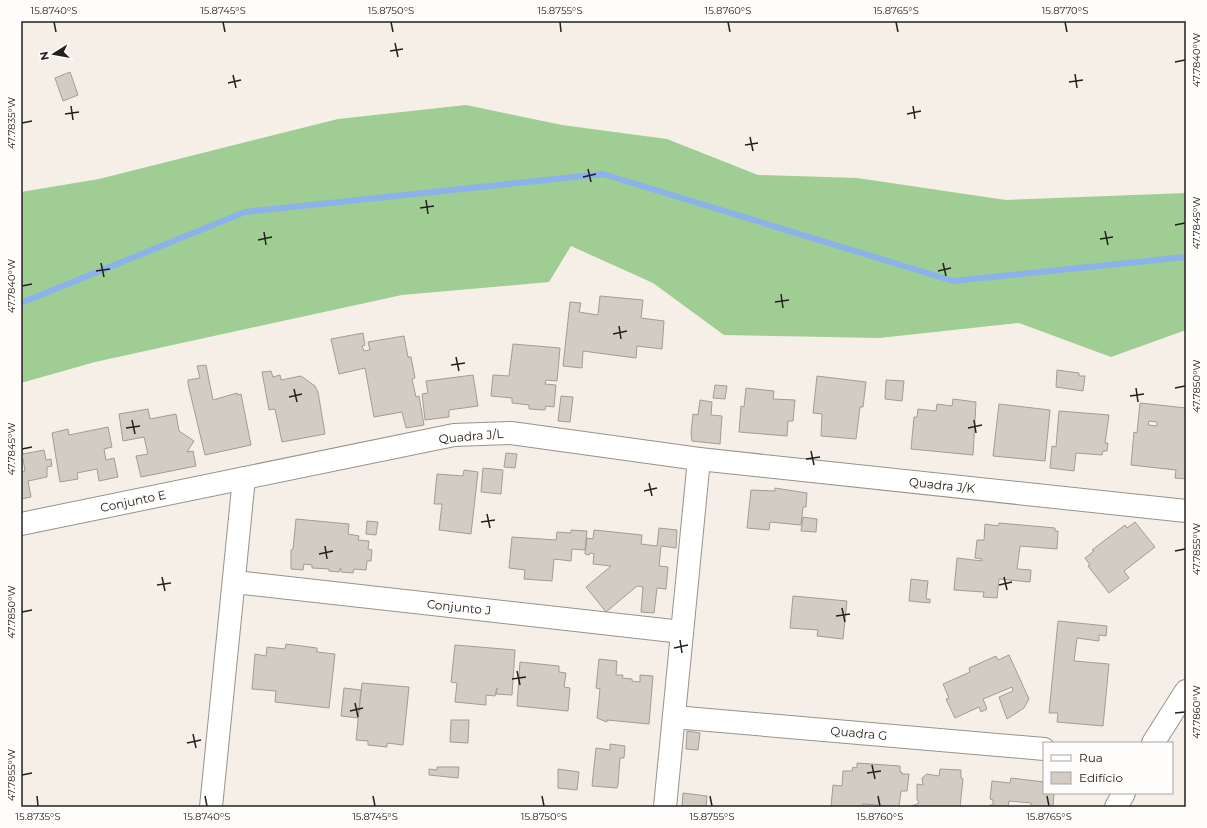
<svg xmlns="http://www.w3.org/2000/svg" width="1207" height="828" font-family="Montserrat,sans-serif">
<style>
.forest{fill:#a0cd93}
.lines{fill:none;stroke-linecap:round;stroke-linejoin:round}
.stream{stroke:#8bb2ea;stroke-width:6}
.building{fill:#d2ccc4;stroke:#a19c95;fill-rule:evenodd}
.minor-casing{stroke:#98938b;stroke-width:24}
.minor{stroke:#fff;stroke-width:22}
.ticks{fill:none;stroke:#23211e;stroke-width:1.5}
.labels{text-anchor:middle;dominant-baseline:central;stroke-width:3.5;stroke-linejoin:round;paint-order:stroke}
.street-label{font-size:12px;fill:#23211e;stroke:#fefdfb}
.neatline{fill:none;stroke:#23211e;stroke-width:1.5}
.ticks-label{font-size:10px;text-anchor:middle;fill:#23211e}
</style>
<rect width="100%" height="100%" fill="#f5efe7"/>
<polygon class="forest" points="466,105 562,125 667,139 758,175 857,178 1006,200 1186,193 1186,330 1111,357 1019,323 879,338 724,335 653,283 571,246 549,282 402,295 95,362 21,383 21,192 99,179 338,119"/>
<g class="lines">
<polyline class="stream" points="21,303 245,212 603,174 953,281 1186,257"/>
</g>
<g class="building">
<polygon points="70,72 78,95 63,101 55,78"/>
<polygon points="600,296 643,300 641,318 664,321 662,349 637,346 636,358 583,351 582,368 563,366 570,302 581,303 579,312 598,315"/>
<polygon points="363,333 365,345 362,346 364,351 370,350 368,342 404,336 408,357 411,357 415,378 412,379 416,397 419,396 424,425 406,428 402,412 374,417 365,368 339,374 331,339"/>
<polygon points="513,344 560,348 557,381 546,380 545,384 556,385 554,407 546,406 545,410 529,409 529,405 512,403 512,398 491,396 493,375 509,376"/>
<polygon points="206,365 213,400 237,393 237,395 241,394 251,445 205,455 188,384 188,380 200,378 197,366"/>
<polygon points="1057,370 1079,373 1079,376 1085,376 1083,391 1056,387"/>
<polygon points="271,371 273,377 280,375 281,380 301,376 315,386 318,392 325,434 282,442 275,409 269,410 262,372"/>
<polygon points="473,375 478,406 449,410 449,417 425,420 422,394 428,393 426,381"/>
<polygon points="817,376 866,382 863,407 860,407 856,439 821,436 822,414 813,413"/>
<polygon points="886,380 904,381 902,401 885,399"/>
<polygon points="715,385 727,386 725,399 713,398"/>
<polygon points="746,388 774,391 773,399 795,400 793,421 788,421 787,436 739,432 741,406 744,407"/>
<polygon points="561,396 573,397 570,422 558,421"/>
<polygon points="953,399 976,402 973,455 911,449 914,417 917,417 918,409 936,411 937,404 952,406"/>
<polygon points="700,400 712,402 711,415 722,416 720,444 692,441 691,433 693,414 698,415"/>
<path d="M1140,403l46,5v71l-11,-1 1,-8 -45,-5 3,-33 3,1zM1149,421l8,1v4l-9,-1z"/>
<polygon points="999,404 1050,410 1045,461 993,456"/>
<polygon points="148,409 150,419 176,414 179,431 194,441 187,452 193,451 196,466 141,477 136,456 148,454 144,437 123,441 119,414"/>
<polygon points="1059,411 1109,415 1105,443 1108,443 1107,451 1103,451 1102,455 1076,453 1074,471 1050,468 1052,446 1056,447"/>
<polygon points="108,427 112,447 104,449 106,460 114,458 118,477 99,481 97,469 77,473 78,479 60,482 52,433 68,429 69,435"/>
<polygon points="21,445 23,454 44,450 46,460 51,459 52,466 47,467 47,477 28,481 31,497 21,499 21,472 25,471 23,459 21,459"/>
<polygon points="506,453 517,454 515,468 504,467"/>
<polygon points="483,468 503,470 501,494 481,492"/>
<polygon points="464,470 478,472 471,534 439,530 442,504 434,504 437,474 463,476"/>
<polygon points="775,488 807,493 806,507 803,507 801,525 770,522 769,530 747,528 751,490 775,491"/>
<polygon points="803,517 817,519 816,532 801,531"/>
<polygon points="296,519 349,524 348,534 359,536 358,540 369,541 368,549 372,550 371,561 367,561 366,570 354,569 353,573 341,572 341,568 340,568 339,572 329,571 329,569 312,568 312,565 304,564 303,570 291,569 291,550 293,549"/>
<polygon points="367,521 378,522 376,535 366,534"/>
<polygon points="1135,522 1155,547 1124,571 1129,578 1109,593 1088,566 1090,565 1085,558 1094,551 1092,550 1125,525 1127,528"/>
<polygon points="999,523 1055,528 1055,531 1058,531 1057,549 1020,546 1017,569 1031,570 1030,582 999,579 997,598 983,597 984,592 954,590 957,558 982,561 982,559 975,558 977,540 984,540 985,524 998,526"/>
<polygon points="659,528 677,530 676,548 661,546 659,566 668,567 666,589 657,588 654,613 641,612 643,587 637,586 606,612 586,587 611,566 593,564 594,554 590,553 589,555 585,554 587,538 593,539 594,530 642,535 641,544 657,546"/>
<polygon points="571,530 587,531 585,550 572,549 571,561 554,559 552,581 524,579 525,570 509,568 512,537 556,540 557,532 571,533"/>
<polygon points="911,579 928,581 926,599 930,599 930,603 909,601"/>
<polygon points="793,596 847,601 843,639 817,636 818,630 790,628"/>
<polygon points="1058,621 1107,626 1106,636 1099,635 1099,641 1077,638 1074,661 1109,664 1103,726 1057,722 1058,713 1049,713"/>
<polygon points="286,644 317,648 317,652 335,654 329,708 275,702 276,691 252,689 255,654 266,656 267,647 285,649"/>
<polygon points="455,645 515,650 512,695 496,694 497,688 495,696 486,695 486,705 455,702 457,683 451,682"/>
<polygon points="1009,655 1029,699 1024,708 1007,719 999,697 1013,691 1012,687 983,699 987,709 981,712 979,707 955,718 946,699 949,698 943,684 970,672 969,668 996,656 998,660"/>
<polygon points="599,659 617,661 616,675 623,675 622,678 632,679 632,681 640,682 640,675 653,676 649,724 607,720 607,722 597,718 600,689 596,688"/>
<polygon points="520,662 559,666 559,672 566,673 564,687 570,688 568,711 517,706"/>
<polygon points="362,683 409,687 403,745 387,743 387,747 368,745 368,741 356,740"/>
<polygon points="344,688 361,690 358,718 341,716"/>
<polygon points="451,720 469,720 468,743 450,742"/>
<polygon points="687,731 700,733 698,750 686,749"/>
<polygon points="610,744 625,746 624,758 620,758 618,785 617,788 592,786 596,748 610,750"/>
<polygon points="857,763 900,766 900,772 902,772 902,774 909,774 907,791 901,791 899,807 863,804 863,807 831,807 833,785 842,786 843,771 852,771 853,767 857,768"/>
<polygon points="437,767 459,767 458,778 429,775 429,769 437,770"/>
<polygon points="558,769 579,772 577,790 558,788"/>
<polygon points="940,769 961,770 961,778 963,779 960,807 913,807 912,806 919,803 917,799 917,784 923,785 922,778 927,774 939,776"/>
<polygon points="1011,778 1044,782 1044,793 1054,793 1053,807 1031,807 1031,803 1009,801 1008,807 990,807 990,805 993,805 993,800 990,799 992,781 1010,783"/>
<polygon points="683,793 707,796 706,807 682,807"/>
</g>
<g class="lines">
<defs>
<g id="minor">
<polyline points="21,524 454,435 511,433 699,459 1186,511"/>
<polyline points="235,582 682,632"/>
<polyline points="674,717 1044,749"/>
<polyline points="1153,743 1186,691"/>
<polyline points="211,807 244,478"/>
<polyline points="665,807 699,459"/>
<polyline points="1116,807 1124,793"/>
</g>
</defs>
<use href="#minor" class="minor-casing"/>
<use href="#minor" class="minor"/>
</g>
<path class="ticks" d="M54,22l2,10M223,22l2,10M391,22l2,10M560,22l1,10M728,22l2,10M896,22l2,10M1065,22l2,10M395,43l3,14M390,51l13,-2M1175,62l10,-2M1075,74l2,14M233,75l3,13M1069,82l14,-2M228,83l13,-3M71,106l2,14M913,106l2,13M65,114l14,-2M907,114l14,-3M22,123l10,-2M750,137l3,14M745,145l13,-2M588,169l3,13M583,177l13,-3M426,200l2,14M420,208l14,-2M1175,225l10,-2M1105,231l3,14M264,232l2,13M1100,239l13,-2M258,240l14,-3M101,263l3,14M943,263l3,13M96,271l14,-2M938,271l13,-3M22,286l10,-2M781,294l2,14M775,302l14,-2M619,326l2,13M613,334l14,-3M456,357l3,14M451,365l14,-2M1136,388l2,14M1175,388l10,-2M294,389l3,13M1130,396l14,-2M289,397l13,-3M132,420l3,14M974,420l2,13M126,428l14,-2M968,428l14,-3M22,449l10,-2M811,451l3,14M806,459l14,-2M649,483l3,13M644,491l13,-3M487,514l3,14M481,522l14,-2M325,546l2,13M1175,551l10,-2M319,554l14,-3M162,577l3,14M1004,577l3,13M157,585l14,-2M999,585l13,-3M842,608l3,14M22,612l10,-2M836,616l14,-2M680,640l2,13M674,648l14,-3M517,671l3,14M512,679l14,-2M355,703l3,14M350,711l13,-3M1175,713l10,-1M193,734l3,14M187,743l14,-3M872,765l3,14M867,773l14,-2M22,775l10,-2M37,796l1,10M205,796l2,10M373,796l2,10M542,796l2,10M710,796l2,10M878,796l2,10M1047,796l2,10"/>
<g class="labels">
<g class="street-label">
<text transform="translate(471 436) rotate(-5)">Quadra J/L</text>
<text transform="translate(942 485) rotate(6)">Quadra J/K</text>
<text transform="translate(133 501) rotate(-12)">Conjunto E</text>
<text transform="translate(459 607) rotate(6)">Conjunto J</text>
<text transform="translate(859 733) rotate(5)">Quadra G</text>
</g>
</g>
<rect width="1207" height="828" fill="none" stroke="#fefdfb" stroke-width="44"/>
<rect x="1043" y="742" width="130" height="52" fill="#fefdfb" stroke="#a6a5a3"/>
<rect x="1051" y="755" width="20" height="6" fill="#ffffff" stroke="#a6a5a3"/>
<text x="1079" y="762" font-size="12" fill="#23211e">Rua</text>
<rect x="1051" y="772" width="20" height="12" fill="#d2ccc4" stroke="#a6a5a3"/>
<text x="1079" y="782" font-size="12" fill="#23211e">Edifício</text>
<g transform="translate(54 54) rotate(259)" stroke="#fefdfb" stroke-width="3" paint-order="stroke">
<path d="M0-3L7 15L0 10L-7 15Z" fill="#23211e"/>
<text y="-6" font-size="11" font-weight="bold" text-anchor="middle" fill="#23211e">N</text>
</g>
<rect x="22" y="22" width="1163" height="784" class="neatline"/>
<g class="ticks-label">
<text x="54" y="14">15.8740°S</text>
<text x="223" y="14">15.8745°S</text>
<text x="391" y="14">15.8750°S</text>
<text x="560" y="14">15.8755°S</text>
<text x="728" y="14">15.8760°S</text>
<text x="896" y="14">15.8765°S</text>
<text x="1065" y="14">15.8770°S</text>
<text transform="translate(1196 60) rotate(-90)" y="4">47.7840°W</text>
<text transform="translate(11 123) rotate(-90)" y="4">47.7835°W</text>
<text transform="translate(1196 223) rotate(-90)" y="4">47.7845°W</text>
<text transform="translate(11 286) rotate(-90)" y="4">47.7840°W</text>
<text transform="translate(1196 386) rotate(-90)" y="4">47.7850°W</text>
<text transform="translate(11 449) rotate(-90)" y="4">47.7845°W</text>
<text transform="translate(1196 549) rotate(-90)" y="4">47.7855°W</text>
<text transform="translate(11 612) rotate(-90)" y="4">47.7850°W</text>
<text transform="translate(1196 712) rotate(-90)" y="4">47.7860°W</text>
<text transform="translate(11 775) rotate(-90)" y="4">47.7855°W</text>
<text x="38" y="820">15.8735°S</text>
<text x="207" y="820">15.8740°S</text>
<text x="375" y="820">15.8745°S</text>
<text x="544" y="820">15.8750°S</text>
<text x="712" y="820">15.8755°S</text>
<text x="880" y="820">15.8760°S</text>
<text x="1049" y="820">15.8765°S</text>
</g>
</svg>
